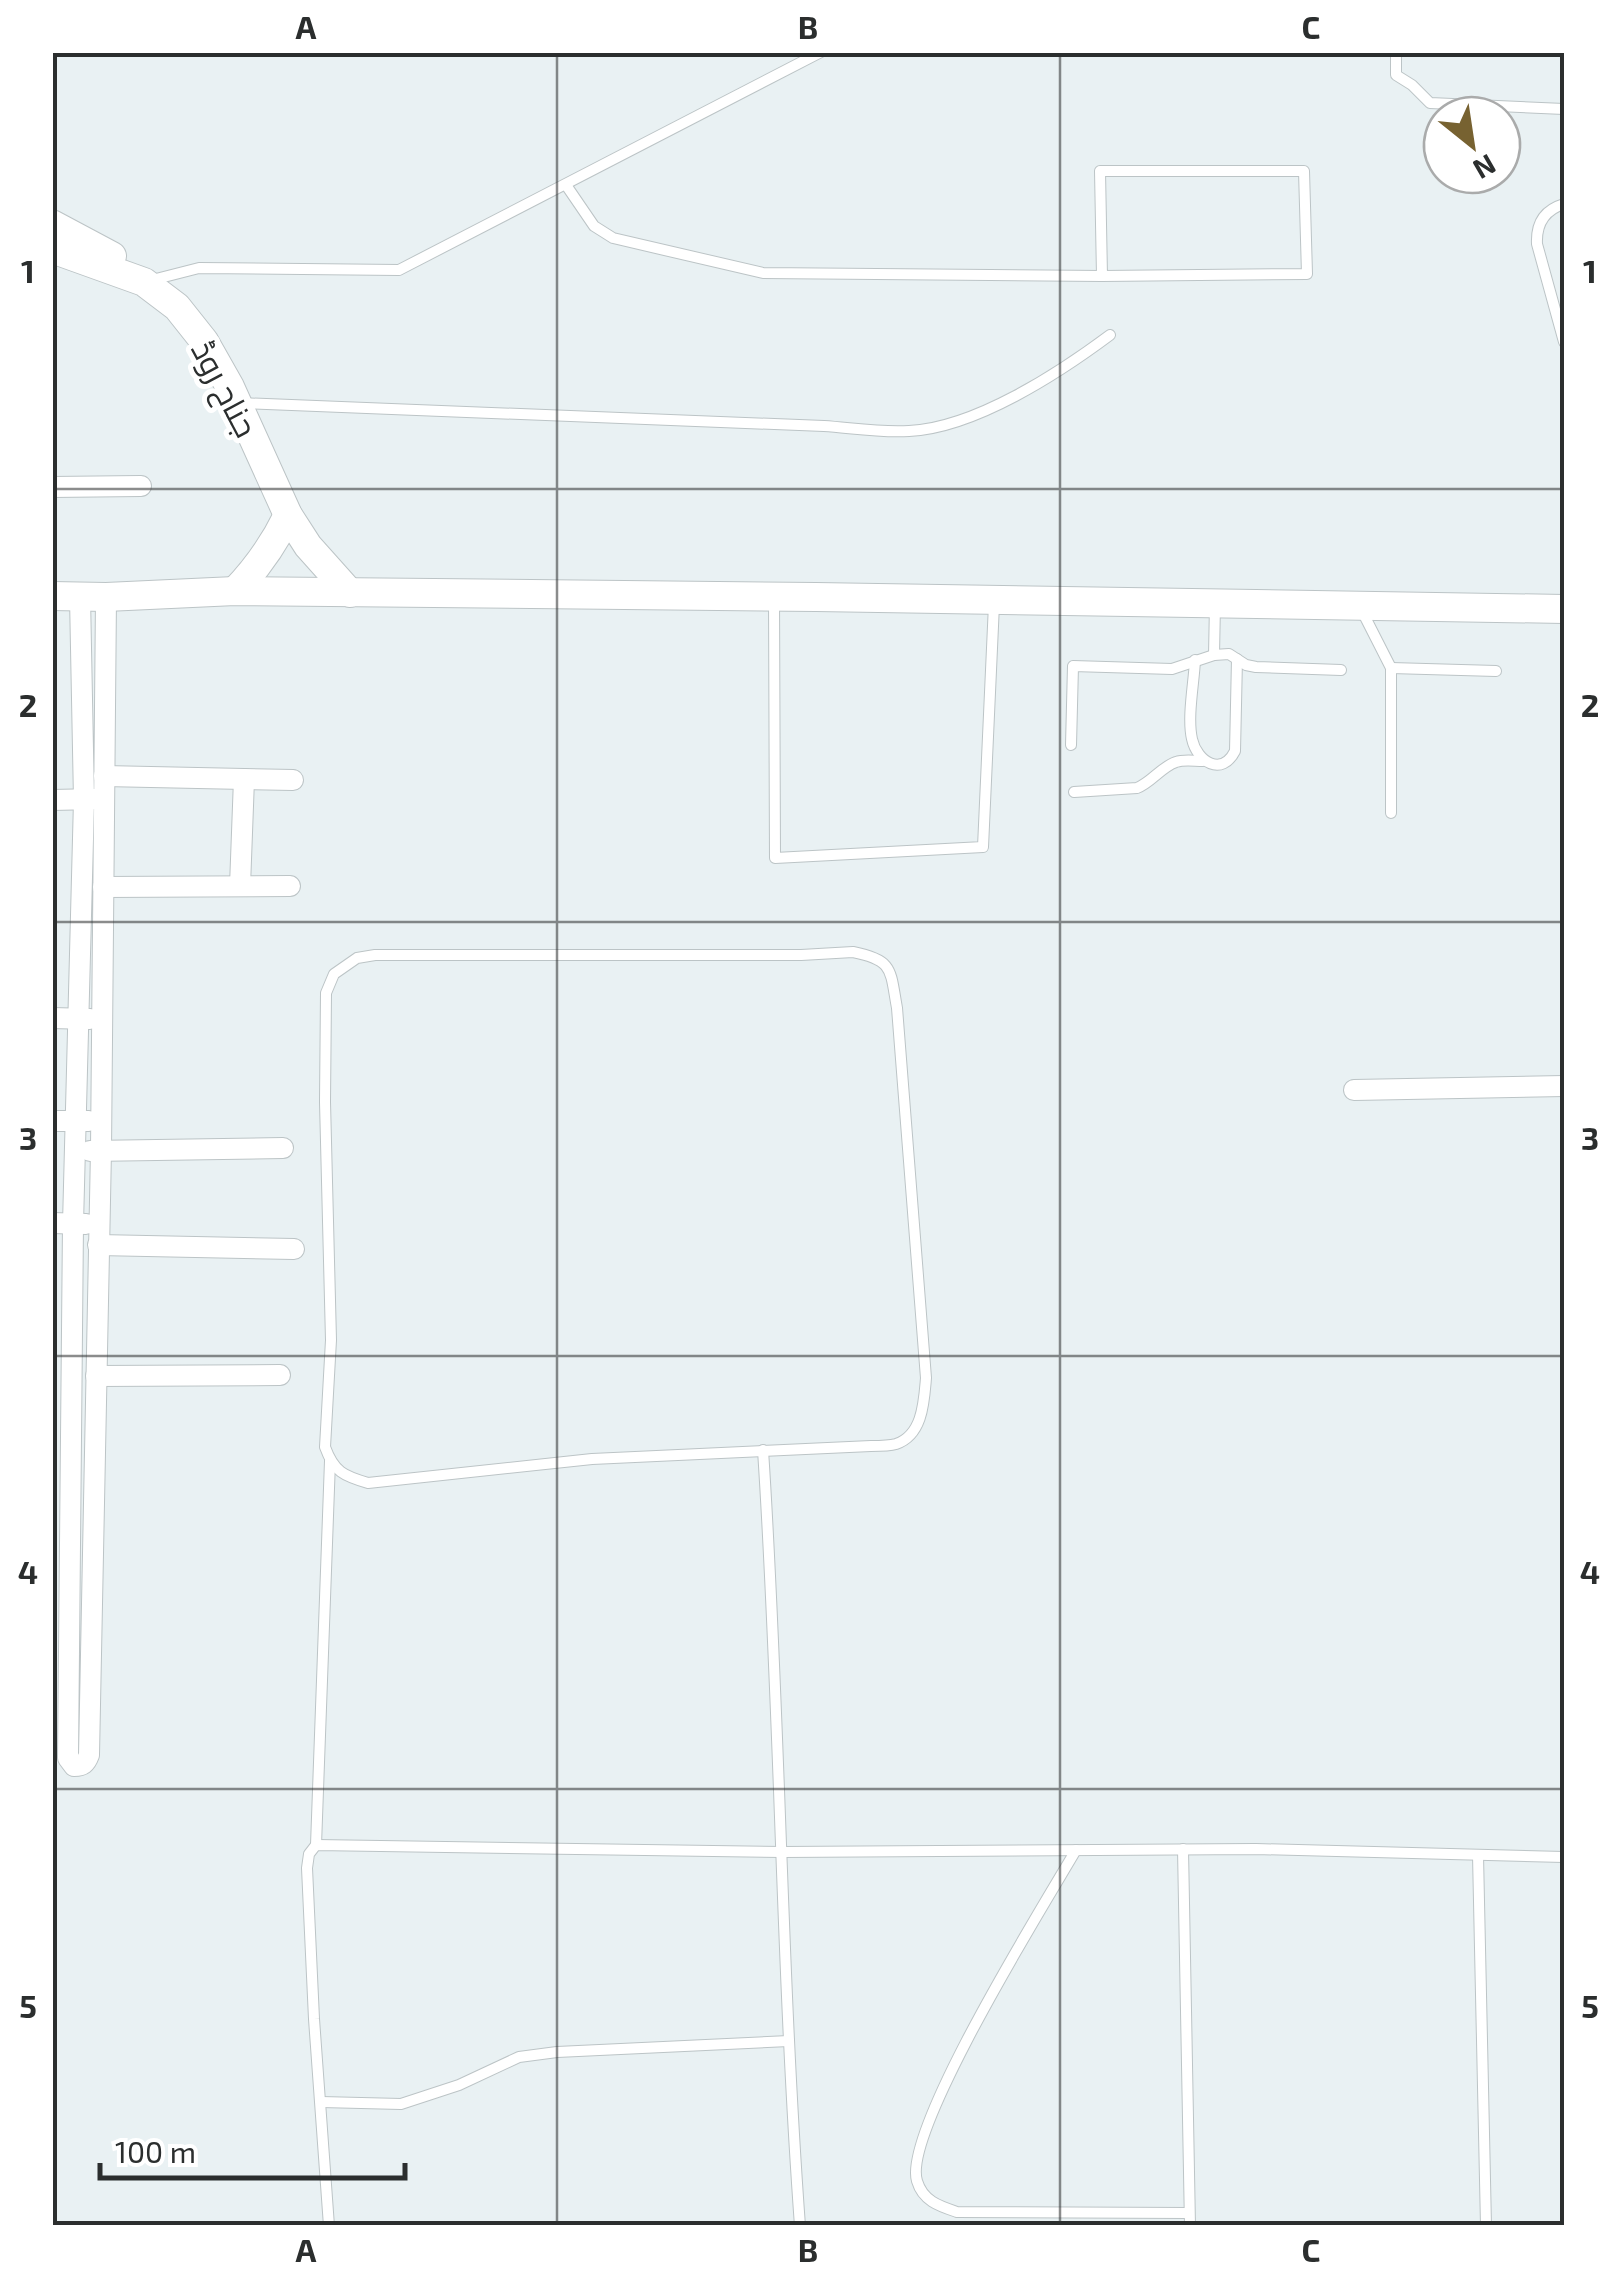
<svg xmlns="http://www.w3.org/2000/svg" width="1617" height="2278" font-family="'Exo 2',Cairo,sans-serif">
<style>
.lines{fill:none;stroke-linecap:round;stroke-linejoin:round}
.lane-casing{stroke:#bcc4c6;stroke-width:12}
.street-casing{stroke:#bcc4c6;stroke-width:22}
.secondary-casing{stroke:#bcc4c6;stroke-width:30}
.lane{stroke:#fff;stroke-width:10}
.street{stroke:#fff;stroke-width:20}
.secondary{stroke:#fff;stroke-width:28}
.grid{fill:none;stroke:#2b2e2e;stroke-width:2.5;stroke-opacity:0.55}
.labels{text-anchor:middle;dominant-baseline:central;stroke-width:10;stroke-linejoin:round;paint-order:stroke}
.street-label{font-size:32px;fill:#2b2e2e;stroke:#fff}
.neatline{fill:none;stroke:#2b2e2e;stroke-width:4}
.grid-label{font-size:32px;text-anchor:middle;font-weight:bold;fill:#2b2e2e}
</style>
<rect width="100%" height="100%" fill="#e9f1f3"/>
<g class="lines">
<defs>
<g id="lane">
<polyline points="1396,52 1396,75 1412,85 1430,103 1564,109"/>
<polyline points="566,185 594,226 613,238 763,273 1102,276 1307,274 1304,171 1100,171 1102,276"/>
<path d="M1564,204c-20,6 -28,20 -27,40l27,98"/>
<polyline points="152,280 199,268 399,270 821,52"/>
<path d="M239,403l585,23c28,2 58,7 85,5 66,-3 150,-58 201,-96"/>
<polyline points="774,597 775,858 983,847 994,604"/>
<polyline points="1362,611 1391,668 1391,813"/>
<polyline points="1214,655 1215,604"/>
<path d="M1195,660c-1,23 -8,57 -3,79 5,23 30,38 43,12l2,-92"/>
<polyline points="1391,668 1496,671"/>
<polyline points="1071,745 1073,666 1172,669 1214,655 1229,654 1246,665 1256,667 1341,670"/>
<path d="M1074,792l63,-4c15,-6 24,-21 39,-26 8,-3 18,-1 27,-1"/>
<path d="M853,952c41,8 37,18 44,56l29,370c-2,23 -3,57 -30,66 -7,2 -17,2 -25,2l-279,13 -224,24c-24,-7 -34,-11 -43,-36l6,-107 -6,-238 1,-109 8,-19 23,-16 18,-3h426z"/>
<path d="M763,1450c17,258 18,517 37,776"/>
<polyline points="316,1845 330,1461"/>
<polyline points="1183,1849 1190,2226"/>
<path d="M1076,1850c-31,53 -174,282 -159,331 6,20 22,25 40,31l232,1"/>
<polyline points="1478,1855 1486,2226"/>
<polyline points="321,2102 401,2104 459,2085 519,2057 557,2052 789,2041"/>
<polyline points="329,2226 314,2019 307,1868 309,1854 316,1845 783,1852 1256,1849 1564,1857"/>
</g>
<g id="street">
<polyline points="52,487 141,486"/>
<path d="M80,597l4,203 -11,424 -5,534 6,8c9,0 12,-3 15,-11l12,-605 5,-553"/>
<polyline points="104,776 293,780"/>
<polyline points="52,800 97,799"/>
<polyline points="240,886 244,779"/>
<polyline points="103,887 290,886"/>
<polyline points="52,1018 90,1019"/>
<polyline points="1354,1090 1564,1086"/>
<polyline points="52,1121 89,1121"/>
<polyline points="90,1151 283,1148"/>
<polyline points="52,1223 86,1224"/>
<polyline points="98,1245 294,1249"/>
<polyline points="96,1376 280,1375"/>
</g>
<g id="secondary">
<polyline points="52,224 112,256"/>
<polyline points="52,249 144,282 177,307 204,341 230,387 288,515 308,546 350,593"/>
<path d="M235,591c23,-24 39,-47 53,-76"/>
<polyline points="52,596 106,597 235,591 816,597 1564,609"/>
</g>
</defs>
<use href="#lane" class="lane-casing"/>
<use href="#street" class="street-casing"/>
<use href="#secondary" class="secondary-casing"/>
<use href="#lane" class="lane"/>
<use href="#street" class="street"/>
<use href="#secondary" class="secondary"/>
</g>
<path class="grid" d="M557,52v2174M1060,52v2174M52,489h1512M52,922h1512M52,1356h1512M52,1789h1512"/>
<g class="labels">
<g class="street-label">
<text transform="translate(226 388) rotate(62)">جناح روڈ</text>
</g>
</g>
<rect width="1617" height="2278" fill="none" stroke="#ffffff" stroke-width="110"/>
<g transform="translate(1472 145) rotate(150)"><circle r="48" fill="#ffffff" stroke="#aaabab" stroke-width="2.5"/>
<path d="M0-8L18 38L0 25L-18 38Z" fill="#776231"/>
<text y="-15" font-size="28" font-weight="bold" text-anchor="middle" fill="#2b2e2e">N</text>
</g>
<path d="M100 2163v15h305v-15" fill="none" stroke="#2b2e2e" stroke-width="5"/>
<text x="115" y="2163" font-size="30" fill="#2b2e2e" stroke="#ffffff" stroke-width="8" paint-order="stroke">100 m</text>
<rect x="55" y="55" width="1507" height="2168" class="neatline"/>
<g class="grid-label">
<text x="306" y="39">A</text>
<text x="808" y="39">B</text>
<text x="1311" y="39">C</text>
<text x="28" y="283">1</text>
<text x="1590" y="283">1</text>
<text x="28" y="717">2</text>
<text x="1590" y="717">2</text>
<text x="28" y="1150">3</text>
<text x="1590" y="1150">3</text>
<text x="28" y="1584">4</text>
<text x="1590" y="1584">4</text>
<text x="28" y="2018">5</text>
<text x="1590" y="2018">5</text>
<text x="306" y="2262">A</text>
<text x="808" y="2262">B</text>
<text x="1311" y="2262">C</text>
</g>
</svg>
